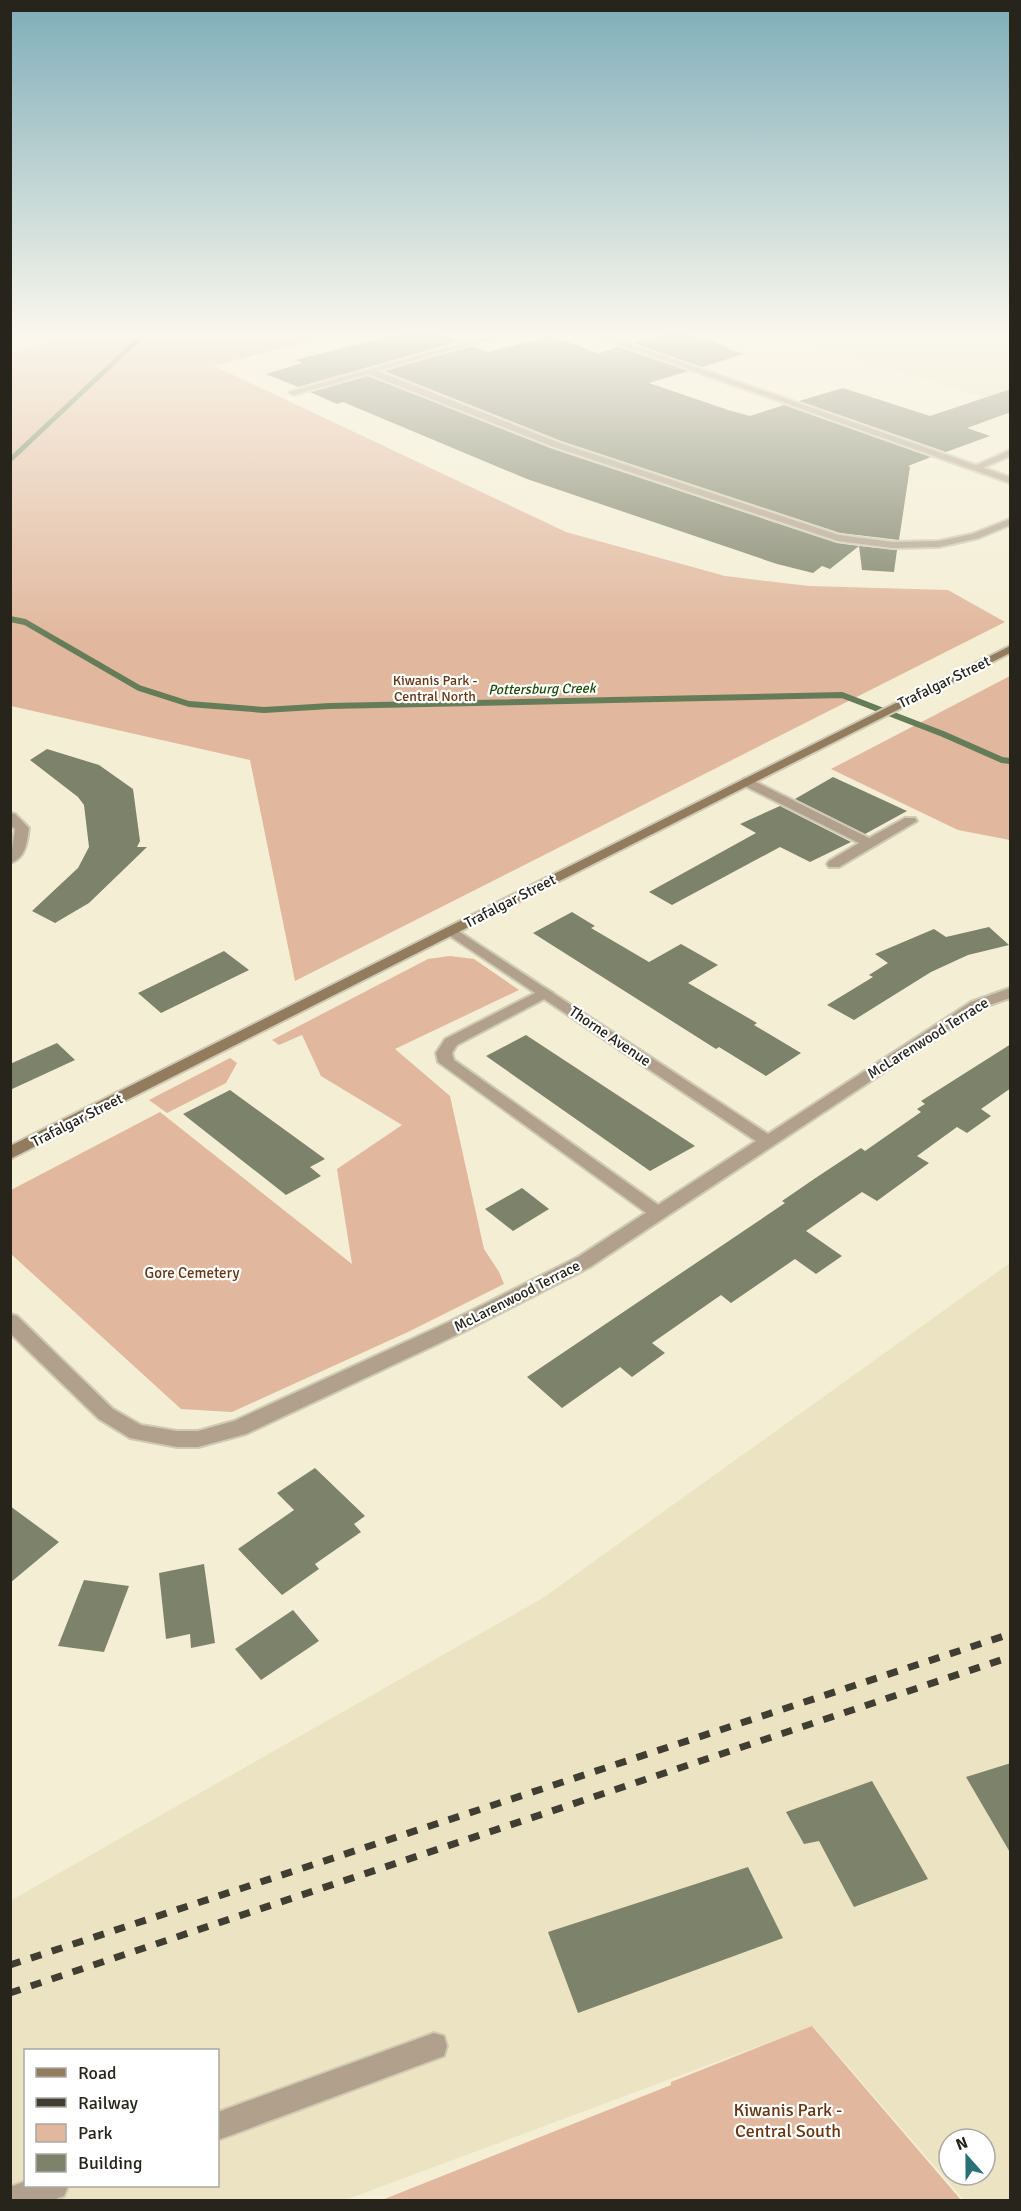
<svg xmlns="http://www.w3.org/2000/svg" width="1021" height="2211" font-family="Signika,sans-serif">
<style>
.built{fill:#ebe3c2;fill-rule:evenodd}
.green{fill:#e1b79d}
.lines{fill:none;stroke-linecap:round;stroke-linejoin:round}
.stream-far1{stroke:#657c59;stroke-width:5}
.stream{stroke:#657c59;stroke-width:6}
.building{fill:#7d826a}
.service-casing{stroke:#cfcab3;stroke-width:4}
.minor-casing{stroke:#cfcab3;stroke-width:4}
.tertiary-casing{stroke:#cfcab3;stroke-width:4}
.secondary-casing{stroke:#cfcab3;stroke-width:4}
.service{fill:#b1a18c;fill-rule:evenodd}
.minor{fill:#b1a18c;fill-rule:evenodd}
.tertiary{fill:#b1a18c;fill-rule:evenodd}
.secondary{fill:#937b5d;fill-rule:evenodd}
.rail{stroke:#403e32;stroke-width:7;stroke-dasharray:11 11;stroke-linecap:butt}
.labels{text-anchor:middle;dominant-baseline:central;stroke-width:4.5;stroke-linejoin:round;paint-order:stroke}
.far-park-label{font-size:14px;fill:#673510;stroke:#fff}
.far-water-label{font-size:14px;font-style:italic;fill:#1f4c07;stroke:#fff}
.street-label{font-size:15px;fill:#27251b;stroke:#fff}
.park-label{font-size:15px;fill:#673510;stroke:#fff}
.near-park-label{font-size:18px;fill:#673510;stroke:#fff}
</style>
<rect width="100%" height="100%" fill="#f4eed4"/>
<g class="built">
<polygon points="11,332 96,332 11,353"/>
<polygon points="774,332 1010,332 1010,389 985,398"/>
<path d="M1010,1263v937h-46l-151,-174 -468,174h-334l-1,-299 533,-303zM26,2050h192v136h-192zM949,2139h36v36h-36z"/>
</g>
<g class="green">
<polygon points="96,332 342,332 214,366 566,532 725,576 809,586 948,590 1005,622 295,981 250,760 11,706 11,353"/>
<polygon points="1010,676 1010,840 958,830 831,769"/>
<polygon points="450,956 474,959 519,990 395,1049 450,1096 484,1249 499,1272 504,1284 408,1332 232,1412 181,1409 11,1254 11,1190 160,1112 352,1264 337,1169 402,1125 321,1076 302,1035 279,1045 272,1040 428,959"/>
<polygon points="230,1058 237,1063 226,1083 167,1113 149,1100"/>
<polygon points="812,2026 961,2200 382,2200 671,2085 671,2082"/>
</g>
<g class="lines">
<polyline class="stream-far1" points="10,460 146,332"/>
<polyline class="stream" points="10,619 25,622 139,688 189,704 264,710 330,706 842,695 943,734 1002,760 1010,761"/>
</g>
<g class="building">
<polygon points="407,332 434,332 460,341 298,387 266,374 303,363 295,360"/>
<polygon points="682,332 728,347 726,348 744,354 702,367 633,343 667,333 671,335"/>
<polygon points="551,336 598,353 619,347 688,371 649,383 728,410 750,416 784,405 931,457 908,466 910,467 899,540 840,533 561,441 384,371 472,346 488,352"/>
<polygon points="368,376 553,449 837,543 859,546 830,569 822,566 813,573 777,564 527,479 343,402 337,404 310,392"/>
<polygon points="843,388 930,416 1011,389 1011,412 967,428 990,436 946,452 799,401"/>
<polygon points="859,546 897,550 894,572 862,570"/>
<polygon points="47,749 99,765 133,789 140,841 137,847 147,847 89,903 55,923 32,911 78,868 89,847 84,805 78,797 30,760"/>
<polygon points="833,777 907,811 865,834 795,799"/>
<polygon points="780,806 851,842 810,862 780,847 672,905 649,892 756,833 740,824"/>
<polygon points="572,912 595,926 591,928 649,962 681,944 718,965 688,983 757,1023 754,1025 801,1053 766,1076 719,1047 716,1049 533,933"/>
<polygon points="989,927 1009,945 968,955 931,972 854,1020 827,1005 873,977 869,975 888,963 875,954 934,929 946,937"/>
<polygon points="224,951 249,970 161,1013 138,993"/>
<polygon points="526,1035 695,1146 650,1171 486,1056"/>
<polygon points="57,1043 75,1060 10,1090 10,1064"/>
<polygon points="1011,1044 1011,1088 981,1109 991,1116 967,1133 957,1127 917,1156 929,1163 877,1201 862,1192 806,1231 842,1256 816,1274 795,1259 731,1303 721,1295 652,1343 665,1353 632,1377 620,1367 562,1408 527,1377 785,1203 782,1201 817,1177 861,1148 865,1151 921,1112 917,1109 925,1104 921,1101"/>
<polygon points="230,1090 325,1159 310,1167 321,1176 286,1195 183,1114"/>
<polygon points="522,1188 549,1209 513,1231 485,1209"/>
<polygon points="315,1468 365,1516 354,1524 361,1532 315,1564 319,1569 282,1595 238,1549 294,1510 277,1493"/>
<polygon points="10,1506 59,1542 10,1583"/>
<polygon points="204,1564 215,1643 191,1648 190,1634 166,1639 159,1573"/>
<polygon points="84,1580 129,1586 104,1652 58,1646"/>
<polygon points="293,1610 319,1641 261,1680 235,1649"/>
<polygon points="1011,1763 1011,1854 966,1777"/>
<polygon points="872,1781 928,1879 854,1907 819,1841 804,1844 786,1812"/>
<polygon points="748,1867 783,1938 578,2013 548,1932"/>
</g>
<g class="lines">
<defs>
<g id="service">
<polygon points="748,778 869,838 905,818 915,818 917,821 839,867 829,867 827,864 829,861 859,843 743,785 742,782 743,779"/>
<polygon points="545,988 553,993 550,996 457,1045 452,1053 454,1060 664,1209 667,1213 664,1217 652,1217 438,1062 436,1053 445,1039"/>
<polygon points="434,2033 444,2036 447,2046 444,2056 218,2140 218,2112"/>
<polygon points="26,2181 26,2186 68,2186 64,2196 53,2200 10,2200 10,2187"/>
</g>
<g id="minor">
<polygon points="502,332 514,332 377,371 560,443 839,535 893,542 939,541 972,534 1010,519 1010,525 979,538 939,547 893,548 838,541 554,447 368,374 293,395 289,392"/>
<polygon points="1010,450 1010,456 978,470 970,468"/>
<path d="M10,813l5,1 14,14c-2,14 -3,30 -19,35l5,-34 -5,-4z"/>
<polygon points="452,927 768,1134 971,1002 1010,988 1010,998 981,1008 590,1267 463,1332 246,1434 198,1447 177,1447 130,1438 99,1419 10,1333 10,1314 17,1316 113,1409 141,1425 177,1431 198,1431 234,1421 449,1322 578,1257 756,1141 447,934 445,931 447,928"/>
</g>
<polygon id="tertiary" points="584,332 595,332 1010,477 1010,483"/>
<polygon id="secondary" points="1010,646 1010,653 10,1159 10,1146"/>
</defs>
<use href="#service" class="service-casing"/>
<use href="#minor" class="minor-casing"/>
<use href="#tertiary" class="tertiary-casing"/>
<use href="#secondary" class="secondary-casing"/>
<use href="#service" class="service"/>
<use href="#minor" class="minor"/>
<use href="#tertiary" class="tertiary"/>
<use href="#secondary" class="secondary"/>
<g class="rail">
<polyline points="10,1965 1010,1634"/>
<polyline points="10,1993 1010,1657"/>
</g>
</g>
<linearGradient id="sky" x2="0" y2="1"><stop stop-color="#7eadb9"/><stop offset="0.52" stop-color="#faf7ec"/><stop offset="1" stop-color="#faf7ec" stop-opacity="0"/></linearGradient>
<rect width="1021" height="641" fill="url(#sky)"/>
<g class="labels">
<g class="far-park-label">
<text x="435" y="680">Kiwanis Park -<tspan x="435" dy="16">Central North</tspan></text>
</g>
<g class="far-water-label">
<text transform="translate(542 689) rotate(-1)">Pottersburg Creek</text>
</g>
<g class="street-label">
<text transform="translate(944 682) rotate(-26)">Trafalgar Street</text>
<text transform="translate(510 901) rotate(-27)">Trafalgar Street</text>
<text transform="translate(610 1036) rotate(34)">Thorne Avenue</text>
<text transform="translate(928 1038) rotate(-32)">McLarenwood Terrace</text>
<text transform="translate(77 1120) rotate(-27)">Trafalgar Street</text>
<text transform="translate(517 1296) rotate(-27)">McLarenwood Terrace</text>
</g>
<g class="park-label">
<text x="192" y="1273">Gore Cemetery</text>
</g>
<g class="near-park-label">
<text x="788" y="2110">Kiwanis Park -<tspan x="788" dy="21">Central South</tspan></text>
</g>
</g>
<rect width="1021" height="2211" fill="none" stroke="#27251b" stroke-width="24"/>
<rect x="24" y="2049" width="195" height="138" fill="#ffffff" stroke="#a9a8a4" stroke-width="1.5"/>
<rect x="36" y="2068" width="30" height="9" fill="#937b5d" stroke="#a9a8a4" stroke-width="1.5"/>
<text x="78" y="2079" font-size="18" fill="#27251b">Road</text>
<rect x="36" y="2098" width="30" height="9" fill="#403e32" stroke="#a9a8a4" stroke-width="1.5"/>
<text x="78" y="2109" font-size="18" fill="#27251b">Railway</text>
<rect x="36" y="2124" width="30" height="18" fill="#e1b79d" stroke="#a9a8a4" stroke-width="1.5"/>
<text x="78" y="2139" font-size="18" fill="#27251b">Park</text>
<rect x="36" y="2154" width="30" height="18" fill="#7d826a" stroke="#a9a8a4" stroke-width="1.5"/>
<text x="78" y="2169" font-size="18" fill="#27251b">Building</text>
<g transform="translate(967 2157) rotate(339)"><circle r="28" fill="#ffffff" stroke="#a9a8a4" stroke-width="1.5"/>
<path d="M0-4.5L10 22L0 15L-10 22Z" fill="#287277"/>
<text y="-9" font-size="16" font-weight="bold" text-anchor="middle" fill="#27251b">N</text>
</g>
</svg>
